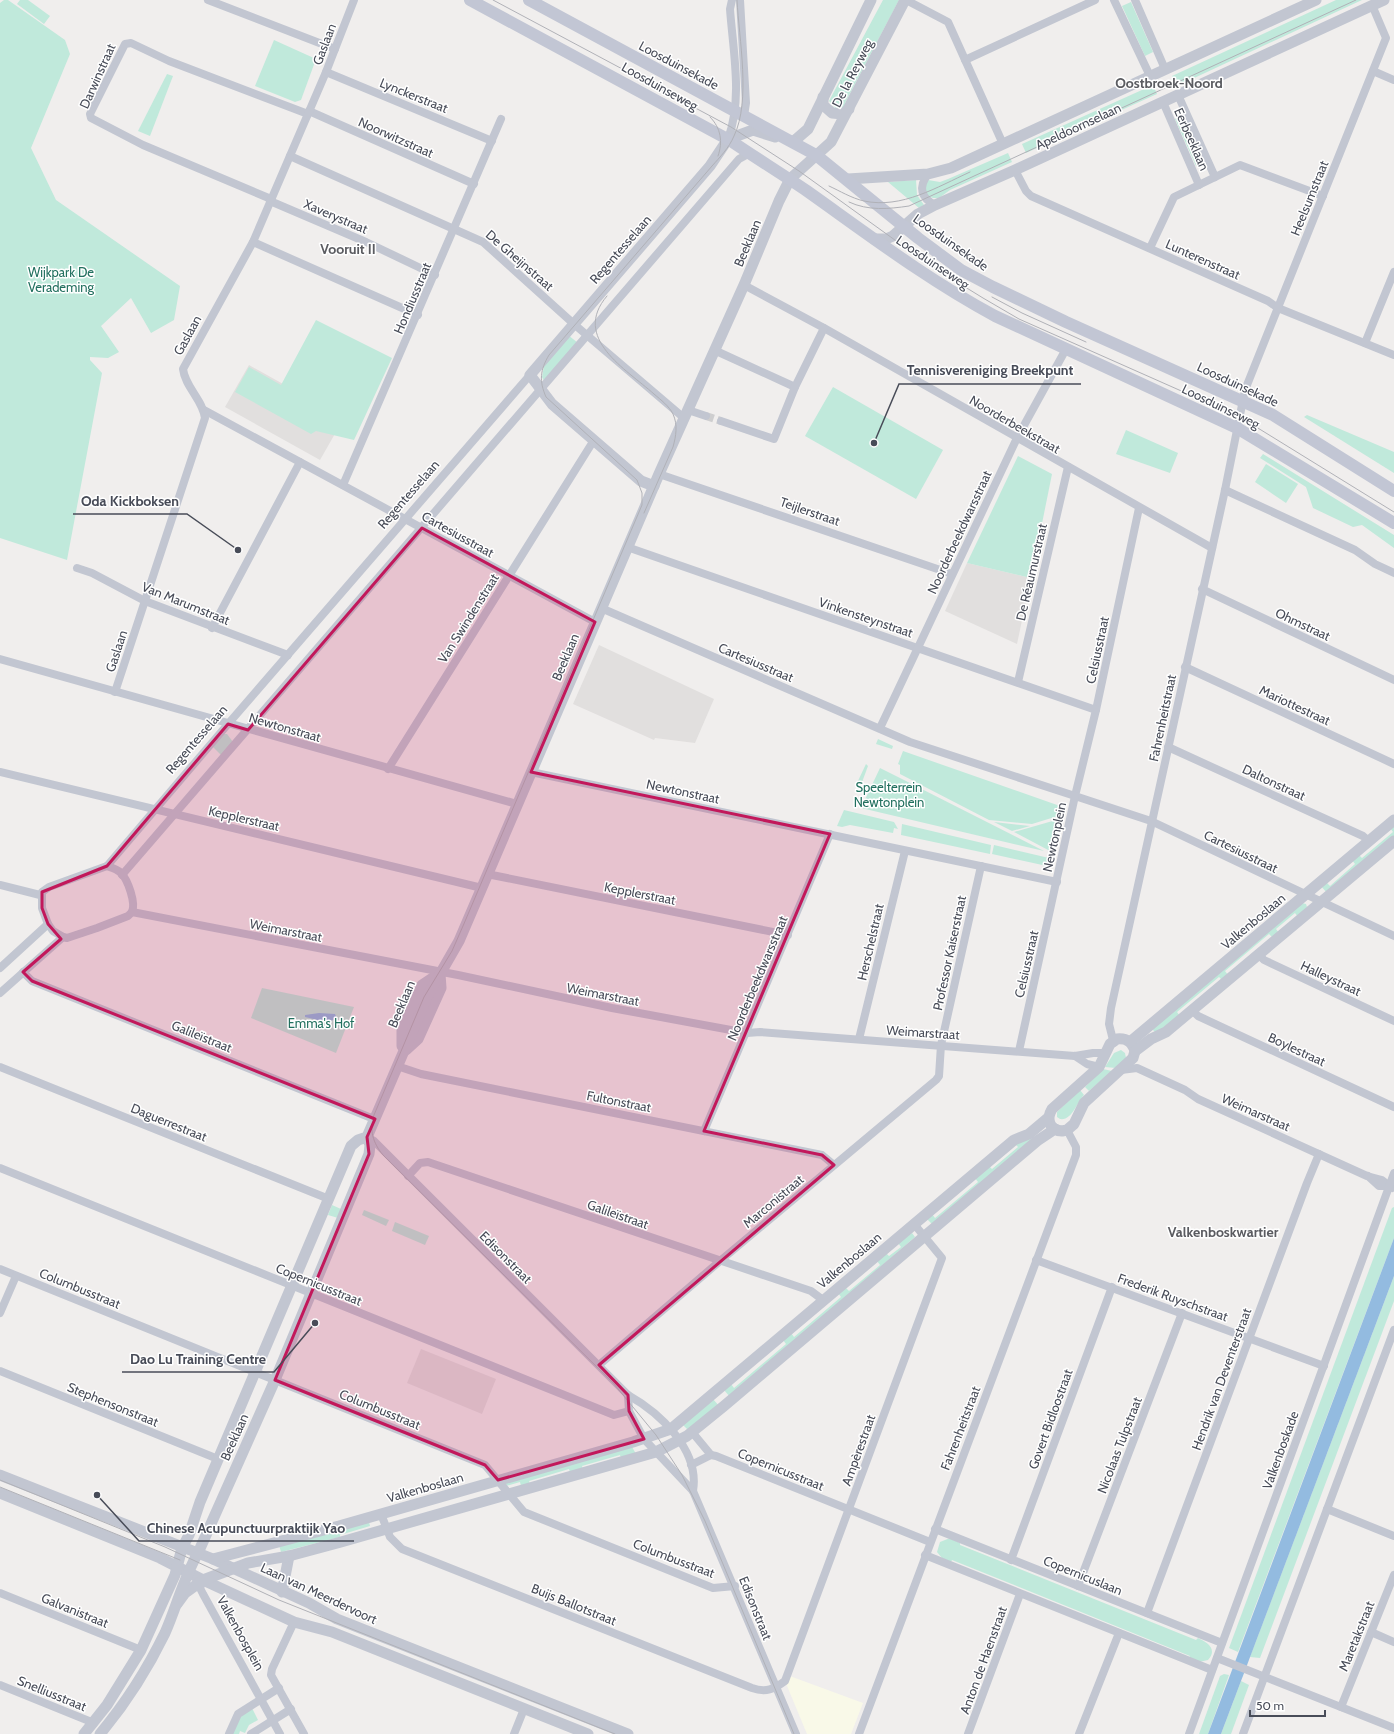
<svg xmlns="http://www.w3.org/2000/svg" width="1394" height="1734" font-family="Cabin,sans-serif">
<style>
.commercial{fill:#f9f9e8}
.education{fill:#e1dfde}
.green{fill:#c0e9db}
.water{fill:#93bbe0}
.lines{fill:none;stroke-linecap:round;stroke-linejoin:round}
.minor-tunnel{stroke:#cececf;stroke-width:8;stroke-dasharray:8 4;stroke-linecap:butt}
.minor{stroke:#c2c6d1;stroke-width:8}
.tertiary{stroke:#c2c6d1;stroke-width:11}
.secondary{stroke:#c2c6d4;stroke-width:12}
.tram{stroke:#b0b1b7;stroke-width:1}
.marked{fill:#c2185b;fill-opacity:0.2;stroke:#c2185b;stroke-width:3;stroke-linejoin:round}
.labels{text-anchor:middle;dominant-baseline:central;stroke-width:3;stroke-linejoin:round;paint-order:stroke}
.street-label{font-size:13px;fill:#484c58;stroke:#fff}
.park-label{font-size:13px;fill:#22705f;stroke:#fff}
.neighbourhood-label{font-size:14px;font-weight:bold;fill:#5b5c61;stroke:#fff}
.leader{fill:none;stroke:#484c58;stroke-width:1.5}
.callout-dot{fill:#484c58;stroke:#fff;stroke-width:1.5}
.callout-label{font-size:14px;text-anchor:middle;font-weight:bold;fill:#484c58;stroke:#fff;stroke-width:3;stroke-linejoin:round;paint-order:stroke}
</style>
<rect width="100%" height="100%" fill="#f0eeed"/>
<polygon class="commercial" points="787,1675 863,1703 851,1734 807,1734 785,1681"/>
<g class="education">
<polygon points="249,365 344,418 320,460 225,407"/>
<polygon points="967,563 1031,578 1017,644 945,611"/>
<polygon points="599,645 714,699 695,743 655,738 654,740 573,704"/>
<polygon points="421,1349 496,1379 482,1414 407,1383"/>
</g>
<g class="green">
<polygon points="4,0 8,0 65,40 70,54 31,148 56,200 180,286 174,320 151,333 131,298 101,326 119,352 108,358 90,357 90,360 102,373 67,560 0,538 0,3"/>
<polygon points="20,0 28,0 50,16 44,24 17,4"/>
<polygon points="883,0 899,0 845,103 847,105 842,109 835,108 829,101"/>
<polygon points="1336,0 1362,0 1177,86 1172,76"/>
<polygon points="1131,2 1153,52 1145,56 1122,6"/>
<polygon points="274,40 316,59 301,100 295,102 255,86"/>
<polygon points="167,74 173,76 150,136 138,131"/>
<polygon points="1153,85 1157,94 1026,153 1022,144"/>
<polygon points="1183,115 1205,162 1196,166 1175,119"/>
<polygon points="1008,153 1012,162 950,190 939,198 933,198 926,195 925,184 928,180 940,182 948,179"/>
<polygon points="916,180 917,195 924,205 919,208 888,182"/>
<polygon points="316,320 392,358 354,440 316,431 311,434 235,392 249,367 281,385"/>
<polygon points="568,335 578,343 544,381 542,377 544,366"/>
<polygon points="833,387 943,450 916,499 805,436"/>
<polygon points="1307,415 1394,452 1394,473 1304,417"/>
<polygon points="1126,430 1178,453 1170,473 1116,454"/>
<polygon points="1263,454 1394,535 1394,548 1362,525 1353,527 1313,508 1306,487 1260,458"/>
<polygon points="1018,456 1052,474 1031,578 967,563"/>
<polygon points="1266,464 1298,484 1286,503 1255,482"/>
<polygon points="224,734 227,734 233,742 221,755 213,747"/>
<polygon points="878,739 893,746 892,749 876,744"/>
<polygon points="903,751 1060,806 1058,816 1032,824 989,820 900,774 900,765 898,764"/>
<polygon points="866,764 868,766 861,785 857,783"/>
<polygon points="880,768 900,778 1044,851 861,808"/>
<polygon points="844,810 894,822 898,829 894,828 893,833 850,825 842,827 837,826"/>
<polygon points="1056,820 1050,851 1014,832"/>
<polygon points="994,822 1030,826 1012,831"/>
<polygon points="902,824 991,845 990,854 901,835"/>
<polygon points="1394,825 1394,836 1327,893 1321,886 1326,882 1330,886 1355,864 1352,860 1359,855 1362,858 1393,832 1390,828"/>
<polygon points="994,845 1049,858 1047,866 992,854"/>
<polygon points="1302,903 1306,904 1307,907 1298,917 1295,913 1276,929 1279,933 1273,938 1269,934 1225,971 1228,975 1222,980 1219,977 1177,1012 1180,1016 1156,1033 1152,1029"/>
<polygon points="262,988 354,1007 336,1053 251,1018"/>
<polygon points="1121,1050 1125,1053 1126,1058 1116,1068 1105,1067 1114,1053"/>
<polygon points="1103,1069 1112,1071 1089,1091 1085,1087"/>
<path d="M1080,1090l4,5c-7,7 -12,26 -24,24l-3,-2v-5z"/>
<polygon points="1029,1137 1032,1141 933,1225 927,1219 932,1214 935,1218 978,1182 975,1178 989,1166 992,1169 1018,1147 1015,1144"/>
<polygon points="332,1205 341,1209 338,1218 328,1215"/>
<polygon points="1394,1207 1394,1238 1238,1652 1229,1648 1392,1208"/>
<polygon points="364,1210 389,1220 386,1226 362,1215"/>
<polygon points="395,1222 429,1236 425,1245 392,1231"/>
<polygon points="912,1233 915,1237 730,1397 724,1390 731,1384 734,1388 786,1344 783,1340 791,1333 794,1337 841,1297 838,1293 845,1287 849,1291 880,1265 877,1261 886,1253 889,1256 901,1247 898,1243"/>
<polygon points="1394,1276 1394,1301 1260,1658 1250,1657"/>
<polygon points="713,1399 719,1406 688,1430 683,1425"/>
<polygon points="631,1445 636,1454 621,1458 620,1455 582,1466 583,1469 570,1472 569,1469 529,1481 530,1484 521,1486 520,1482 506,1486 506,1483"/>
<polygon points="369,1522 370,1526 340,1535 340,1537 281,1552 279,1545"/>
<path d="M950,1538l10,5v2l236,95 2,-2c9,4 20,11 10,22l-9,2 -10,-4 1,-2 -238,-96 -1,2 -9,-4 -5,-6 3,-10z"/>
<polygon points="1224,1674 1229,1675 1208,1734 1199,1734 1220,1676"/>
<polygon points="1241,1681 1249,1685 1231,1734 1221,1734"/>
<polygon points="252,1708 258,1720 249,1725 245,1733 240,1731 239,1734 232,1734 240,1717"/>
</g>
<g class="water">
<polygon points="319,1013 335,1014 337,1019 326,1022 305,1017 305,1015"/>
<polygon points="1394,1238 1394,1276 1221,1734 1208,1734"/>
</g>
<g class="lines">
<polyline class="minor-tunnel" points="706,416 721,421"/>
<g class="minor">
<polyline points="208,0 335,49"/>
<polyline points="740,0 746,103 744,116"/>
<polyline points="906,0 948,22 1003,144"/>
<polyline points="1114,0 1150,76"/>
<polyline points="1135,0 1165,69"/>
<polyline points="965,60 1095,0"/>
<polyline points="1373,71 1394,80"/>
<polyline points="326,72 492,141"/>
<polyline points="1178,95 1215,177"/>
<polyline points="1163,102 1199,185"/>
<polyline points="309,111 474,184"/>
<path d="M728,139c15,-40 5,-88 2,-130l2,-9"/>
<polyline points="290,156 483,242 575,325 684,418"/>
<polyline points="1015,170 1026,191 1031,196 1268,301 1278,308 1394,355"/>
<path d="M928,174c-10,13 -7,24 7,31"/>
<polyline points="271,199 143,145 91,118 90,114 125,44 131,43 169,61 308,114"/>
<polyline points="270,201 366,242 435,275"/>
<polyline points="253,242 418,315"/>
<polyline points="1150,248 1174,197 1240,165 1323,196"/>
<polyline points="744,285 824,328 1212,548"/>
<polyline points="1365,343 1394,272"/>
<polyline points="714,350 795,387"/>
<polyline points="204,410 595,622"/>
<polyline points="688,410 706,416"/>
<polyline points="721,421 774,439 795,387 824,328"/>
<polyline points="659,474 952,574"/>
<polyline points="343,485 501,119"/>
<polyline points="1225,490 1355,550 1375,564 1394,573"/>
<polyline points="1139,508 1096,710 1075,796 1151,821 1394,936"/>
<polyline points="627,547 1096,710"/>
<polyline points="77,568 92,573 145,601 288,655"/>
<polyline points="1202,589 1394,680"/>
<polyline points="601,608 910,742 1075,796 1019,1051"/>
<polyline points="212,628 300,462"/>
<polyline points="0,659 517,804"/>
<polyline points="1185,667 1394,764"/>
<polyline points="1018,682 1068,467"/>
<path d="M115,692l90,-274c-2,-18 -20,-31 -22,-49l70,-127 73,-170 28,-72"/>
<polyline points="880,728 1017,438 1066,349"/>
<polyline points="1168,747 1363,836 1369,841"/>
<polyline points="388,769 594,440"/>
<polyline points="0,772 482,888"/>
<polyline points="531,772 1057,882"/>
<polyline points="107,866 228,724 530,375"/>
<path d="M107,866c6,2 10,3 14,7 7,7 15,30 11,39l-4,4 -31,12 -30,10 -4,-1 -10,-6 -5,-7 -6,-16v-16l7,-5z"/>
<polyline points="487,874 788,935"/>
<polyline points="122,875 739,159 748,154"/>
<polyline points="0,885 40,895"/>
<polyline points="132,912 458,975 612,1008 747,1033 760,1032 1075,1056 1093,1053 1106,1053"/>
<polyline points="1259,955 1264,960 1394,1021"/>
<polyline points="0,968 48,924"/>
<polyline points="23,972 32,981 374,1119"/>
<polyline points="0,993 63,937"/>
<polyline points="1192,1010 1198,1016 1394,1107"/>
<polyline points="859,1039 905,851"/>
<polyline points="1113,1040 1109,1024 1111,1008 1225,490 1245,390 1386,38 1372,5"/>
<polyline points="1075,1056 1087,1064 1099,1067"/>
<polyline points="397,1066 421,1074 822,1155 834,1165"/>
<polyline points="0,1067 329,1199"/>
<polyline points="1121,1070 1137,1068 1185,1090 1198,1099 1367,1176 1382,1180 1392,1188"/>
<polyline points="704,1131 830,834"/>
<path d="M367,1137l7,4 254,254c32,18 72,55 65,96"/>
<polyline points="0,1168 614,1415 629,1411"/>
<polyline points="408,1176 420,1163 428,1162 811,1291 823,1300"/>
<polyline points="1368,1176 1379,1186 1389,1186"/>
<polyline points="1036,1260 1324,1366"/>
<polyline points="0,1269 485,1465 524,1512 713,1588 735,1586"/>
<polyline points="0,1313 16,1276"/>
<polyline points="599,1365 720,1261 936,1080 939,1076 941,1045 981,866"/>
<polyline points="0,1371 218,1459"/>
<polyline points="628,1395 629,1411 644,1439 693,1491 796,1734"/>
<polyline points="692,1432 711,1455"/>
<polyline points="691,1465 711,1455 716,1456 930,1542"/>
<polyline points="1327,1509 1394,1536"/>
<path d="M381,1514l9,23 12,12 350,139c14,5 22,1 33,-7l157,-423 -28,-34"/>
<polyline points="935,1529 1222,1643"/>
<polyline points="925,1555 1212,1670"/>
<polyline points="1011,1560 1112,1287"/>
<polyline points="203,1580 200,1588 203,1594 280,1734"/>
<polyline points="1078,1586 1182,1313"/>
<polyline points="0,1593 141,1650"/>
<polyline points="1147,1613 1307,1183 1319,1154"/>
<polyline points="294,1622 272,1669 271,1675 304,1734"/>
<polyline points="1371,1632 1394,1642"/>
<polyline points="1217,1658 1394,1728"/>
<polyline points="0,1685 94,1723"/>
<polyline points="1341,1707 1394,1575"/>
<polyline points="229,1734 238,1714 279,1688"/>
<polyline points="251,1734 291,1709"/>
<polyline points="514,1734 524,1709"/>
<polyline points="859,1734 1076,1155 1076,1147 1067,1130"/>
<polyline points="968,1734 1020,1594"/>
<polyline points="1079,1734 1119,1633"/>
<polyline points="1189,1734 1394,1173"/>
<polyline points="1243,1734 1394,1330"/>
</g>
<g class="tertiary">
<polyline points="823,97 823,105 832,113 843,114 849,109"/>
<polyline points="793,142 808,129 871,0"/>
<polyline points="848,179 928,174 951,168 1316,0"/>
<polyline points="874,239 886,239 893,236 918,214 935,205 1015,170 1384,0"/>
<polyline points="654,486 641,481 552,404 530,375 710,166 728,139 734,137 753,130 775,137"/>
<path d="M1117,1039c10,-1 15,3 18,12l-2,7 -49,45 -10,21 -7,6 -5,1c-13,-1 -16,-12 -10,-22l47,-42 11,-23z"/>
<polyline points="1130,1042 1394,820"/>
<polyline points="402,1046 402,1030 422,985 440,973"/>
<polyline points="406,1050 418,1039 441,988 440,974"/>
<polyline points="1135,1051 1151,1039 1166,1032 1394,841"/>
<polyline points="0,1475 213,1559 309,1603 337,1619 628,1734"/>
<polyline points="0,1493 160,1558 203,1580 294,1622 332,1632 588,1734"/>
<polyline points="213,1559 339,1526 633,1442 671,1429 1014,1140 1029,1134 1048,1118"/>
<polyline points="282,1592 289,1556"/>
<polyline points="177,1604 185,1593 203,1580 248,1563 289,1556 341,1542 656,1452 687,1436 724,1406 1037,1141 1055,1129"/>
<polyline points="84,1734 107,1705 141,1650 175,1575 182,1548 189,1535 200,1502 351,1146 358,1140 367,1137 428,995 459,941 659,474 744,285 779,201 790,179 831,142 905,0"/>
<path d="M100,1734c25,-30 48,-66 65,-101 12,-27 18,-54 33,-80l77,-173 94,-226 1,-9 -3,-8"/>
</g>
<g class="secondary">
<path d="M470,0l261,141c25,17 51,33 76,50 62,44 121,89 188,125l242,112 157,95"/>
<polyline points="529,0 816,155 918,238 961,270 993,287 1066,322 1273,415 1394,491"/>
</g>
<g class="tram">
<polyline points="493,0 731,127 799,171 931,266 983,298 1019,319 1240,417 1394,512"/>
<path d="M737,0c2,39 14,101 -3,136 -5,12 -14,21 -22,30l-163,189c-9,15 -10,26 -3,42l91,83 5,13v12l-179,421 -11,25 -28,46 -50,118c-5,15 -1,28 9,40l231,229 42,51 26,40 23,46 89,213"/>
<path d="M710,117c11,11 13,25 8,39"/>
<path d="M829,186c11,5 22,12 35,15 38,8 73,-14 106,-29"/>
<path d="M849,202c19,9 40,7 60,4l447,-206"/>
<path d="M607,296c-36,42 19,73 47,98 7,6 15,12 19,20 5,11 3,22 0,33l-29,66"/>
<polyline points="992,297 1022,313 1086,342"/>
<polyline points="0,1480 165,1547 279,1600 615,1734"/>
<polyline points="0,1487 180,1560"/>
</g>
</g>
<path class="marked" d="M422,528l173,94 -64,150 299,62 -126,297 118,24 12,10 -235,200 29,30 1,16 15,28 -146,41 -13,-15 -210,-85 94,-226 -2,-17 8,-18 -343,-138 -9,-9 38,-33 -13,-15 -6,-16v-16l65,-26 121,-142 20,6z"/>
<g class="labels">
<g class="street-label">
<text transform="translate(324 44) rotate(-69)">Gaslaan</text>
<text transform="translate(679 65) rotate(28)">Loosduinsekade</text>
<text transform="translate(852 73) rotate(-63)">De la Reyweg</text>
<text transform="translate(97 76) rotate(-66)">Darwinstraat</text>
<text transform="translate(660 86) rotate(29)">Loosduinseweg</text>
<text transform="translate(414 95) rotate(22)">Lynckerstraat</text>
<text transform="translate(1078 126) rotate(-25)">Apeldoornselaan</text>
<text transform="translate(396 137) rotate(24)">Noorwitzstraat</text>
<text transform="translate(1192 139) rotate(66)">Eerbeeklaan</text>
<text transform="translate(1309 198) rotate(-68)">Heelsumstraat</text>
<text transform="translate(336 216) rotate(23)">Xaverystraat</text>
<text transform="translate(951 242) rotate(35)">Loosduinsekade</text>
<text transform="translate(747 243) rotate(-67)">Beeklaan</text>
<text transform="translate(620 249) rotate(-49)">Regentesselaan</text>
<text transform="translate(1203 259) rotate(24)">Lunterenstraat</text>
<text transform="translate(520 260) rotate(41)">De Gheijnstraat</text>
<text transform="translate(933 262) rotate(34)">Loosduinseweg</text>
<text transform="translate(412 298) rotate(-67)">Hondiusstraat</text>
<text transform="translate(187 335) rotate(-61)">Gaslaan</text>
<text transform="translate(1238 384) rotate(25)">Loosduinsekade</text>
<text transform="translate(1221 406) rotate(26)">Loosduinseweg</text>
<text transform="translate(1015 424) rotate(30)">Noorderbeekstraat</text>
<text transform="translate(408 494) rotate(-49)">Regentesselaan</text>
<text transform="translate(810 511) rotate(19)">Teijlerstraat</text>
<text transform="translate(959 532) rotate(-65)">Noorderbeekdwarsstraat</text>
<text transform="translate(458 534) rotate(29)">Cartesiusstraat</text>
<text transform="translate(1031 572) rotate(-77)">De Réaumurstraat</text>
<text transform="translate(186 603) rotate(22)">Van Marumstraat</text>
<text transform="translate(866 617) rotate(19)">Vinkensteynstraat</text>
<text transform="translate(468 618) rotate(-58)">Van Swindenstraat</text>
<text transform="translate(1303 624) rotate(25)">Ohmstraat</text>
<text transform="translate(1097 650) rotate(-78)">Celsiusstraat</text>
<text transform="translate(116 651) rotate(-72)">Gaslaan</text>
<text transform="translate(565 657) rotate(-67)">Beeklaan</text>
<text transform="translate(756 662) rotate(23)">Cartesiusstraat</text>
<text transform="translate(1295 705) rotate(25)">Mariottestraat</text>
<text transform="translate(1162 718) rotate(-78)">Fahrenheitstraat</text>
<text transform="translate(285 727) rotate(16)">Newtonstraat</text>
<text transform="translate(196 739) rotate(-49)">Regentesselaan</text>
<text transform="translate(1274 782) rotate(25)">Daltonstraat</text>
<text transform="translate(683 791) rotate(12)">Newtonstraat</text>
<text transform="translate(244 818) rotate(13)">Kepplerstraat</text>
<text transform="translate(1054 837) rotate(-78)">Newtonplein</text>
<text transform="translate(1241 851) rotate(26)">Cartesiusstraat</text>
<text transform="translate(640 893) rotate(11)">Kepplerstraat</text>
<text transform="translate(1253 921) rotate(-40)">Valkenboslaan</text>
<text transform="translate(286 930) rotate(11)">Weimarstraat</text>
<text transform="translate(870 942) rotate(-77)">Herschelstraat</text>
<text transform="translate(949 953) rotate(-78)">Professor Kaiserstraat</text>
<text transform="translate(1026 964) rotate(-77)">Celsiusstraat</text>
<text transform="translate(757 978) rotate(-67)">Noorderbeekdwarsstraat</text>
<text transform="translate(1331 978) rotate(25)">Halleystraat</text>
<text transform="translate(603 994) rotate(11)">Weimarstraat</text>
<text transform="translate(401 1004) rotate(-67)">Beeklaan</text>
<text transform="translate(923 1032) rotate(4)">Weimarstraat</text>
<text transform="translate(202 1036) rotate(22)">Galileïstraat</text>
<text transform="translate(1297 1049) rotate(25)">Boylestraat</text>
<text transform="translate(619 1101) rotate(11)">Fultonstraat</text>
<text transform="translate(1256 1112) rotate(24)">Weimarstraat</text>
<text transform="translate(169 1122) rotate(22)">Daguerrestraat</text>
<text transform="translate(773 1201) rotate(-40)">Marconistraat</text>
<text transform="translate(618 1214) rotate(19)">Galileïstraat</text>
<text transform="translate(506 1257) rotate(45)">Edisonstraat</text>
<text transform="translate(849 1260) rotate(-40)">Valkenboslaan</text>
<text transform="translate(319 1284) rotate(22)">Copernicusstraat</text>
<text transform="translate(80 1288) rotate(22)">Columbusstraat</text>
<text transform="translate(1173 1297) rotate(20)">Frederik Ruyschstraat</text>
<text transform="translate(1221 1379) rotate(-70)">Hendrik van Deventerstraat</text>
<text transform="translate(113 1404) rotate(22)">Stephensonstraat</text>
<text transform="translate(380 1409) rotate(22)">Columbusstraat</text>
<text transform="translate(1050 1419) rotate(-70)">Govert Bidloostraat</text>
<text transform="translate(960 1428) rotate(-69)">Fahrenheitstraat</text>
<text transform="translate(234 1437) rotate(-66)">Beeklaan</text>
<text transform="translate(1119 1445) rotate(-69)">Nicolaas Tulpstraat</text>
<text transform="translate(858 1450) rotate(-70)">Ampèrestraat</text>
<text transform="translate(1280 1450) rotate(-70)">Valkenboskade</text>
<text transform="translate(781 1469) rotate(22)">Copernicusstraat</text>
<text transform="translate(425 1487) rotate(-16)">Valkenboslaan</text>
<text transform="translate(674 1558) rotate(21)">Columbusstraat</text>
<text transform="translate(1083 1575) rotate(22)">Copernicuslaan</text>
<text transform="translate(319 1593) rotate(25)">Laan van Meerdervoort</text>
<text transform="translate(574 1604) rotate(22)">Buijs Ballotstraat</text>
<text transform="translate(756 1608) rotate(68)">Edisonstraat</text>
<text transform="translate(75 1610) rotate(22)">Galvanistraat</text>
<text transform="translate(241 1633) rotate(61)">Valkenbosplein</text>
<text transform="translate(1356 1636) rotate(-68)">Maretakstraat</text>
<text transform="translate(983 1660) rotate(-70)">Anton de Haenstraat</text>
<text transform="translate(52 1693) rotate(22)">Snelliusstraat</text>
</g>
<g class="park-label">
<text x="61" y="272">Wijkpark De<tspan x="61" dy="15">Verademing</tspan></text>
<text x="889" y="787">Speelterrein<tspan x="889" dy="15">Newtonplein</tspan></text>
<text x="321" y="1023">Emma's Hof</text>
</g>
<g class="neighbourhood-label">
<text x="1169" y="83">Oostbroek-Noord</text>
<text x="348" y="249">Vooruit II</text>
<text x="1223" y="1232">Valkenboskwartier</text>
</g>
</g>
<path class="leader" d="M874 443L899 384H1081M238 550L187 514H73M315 1323L274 1372H122M97 1495L139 1541H354"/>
<g class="callout-dot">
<circle cx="874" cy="443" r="4"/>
<circle cx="238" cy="550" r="4"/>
<circle cx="315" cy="1323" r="4"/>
<circle cx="97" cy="1495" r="4"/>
</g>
<g class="callout-label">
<text x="990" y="375">Tennisvereniging Breekpunt</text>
<text x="130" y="506">Oda Kickboksen</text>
<text x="198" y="1364">Dao Lu Training Centre</text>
<text x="246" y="1533">Chinese Acupunctuurpraktijk Yao</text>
</g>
<path d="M1250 1710v6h75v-6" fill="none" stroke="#484c58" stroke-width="2"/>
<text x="1256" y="1710" font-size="12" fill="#484c58" stroke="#ffffff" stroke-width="3" paint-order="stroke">50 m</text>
</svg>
